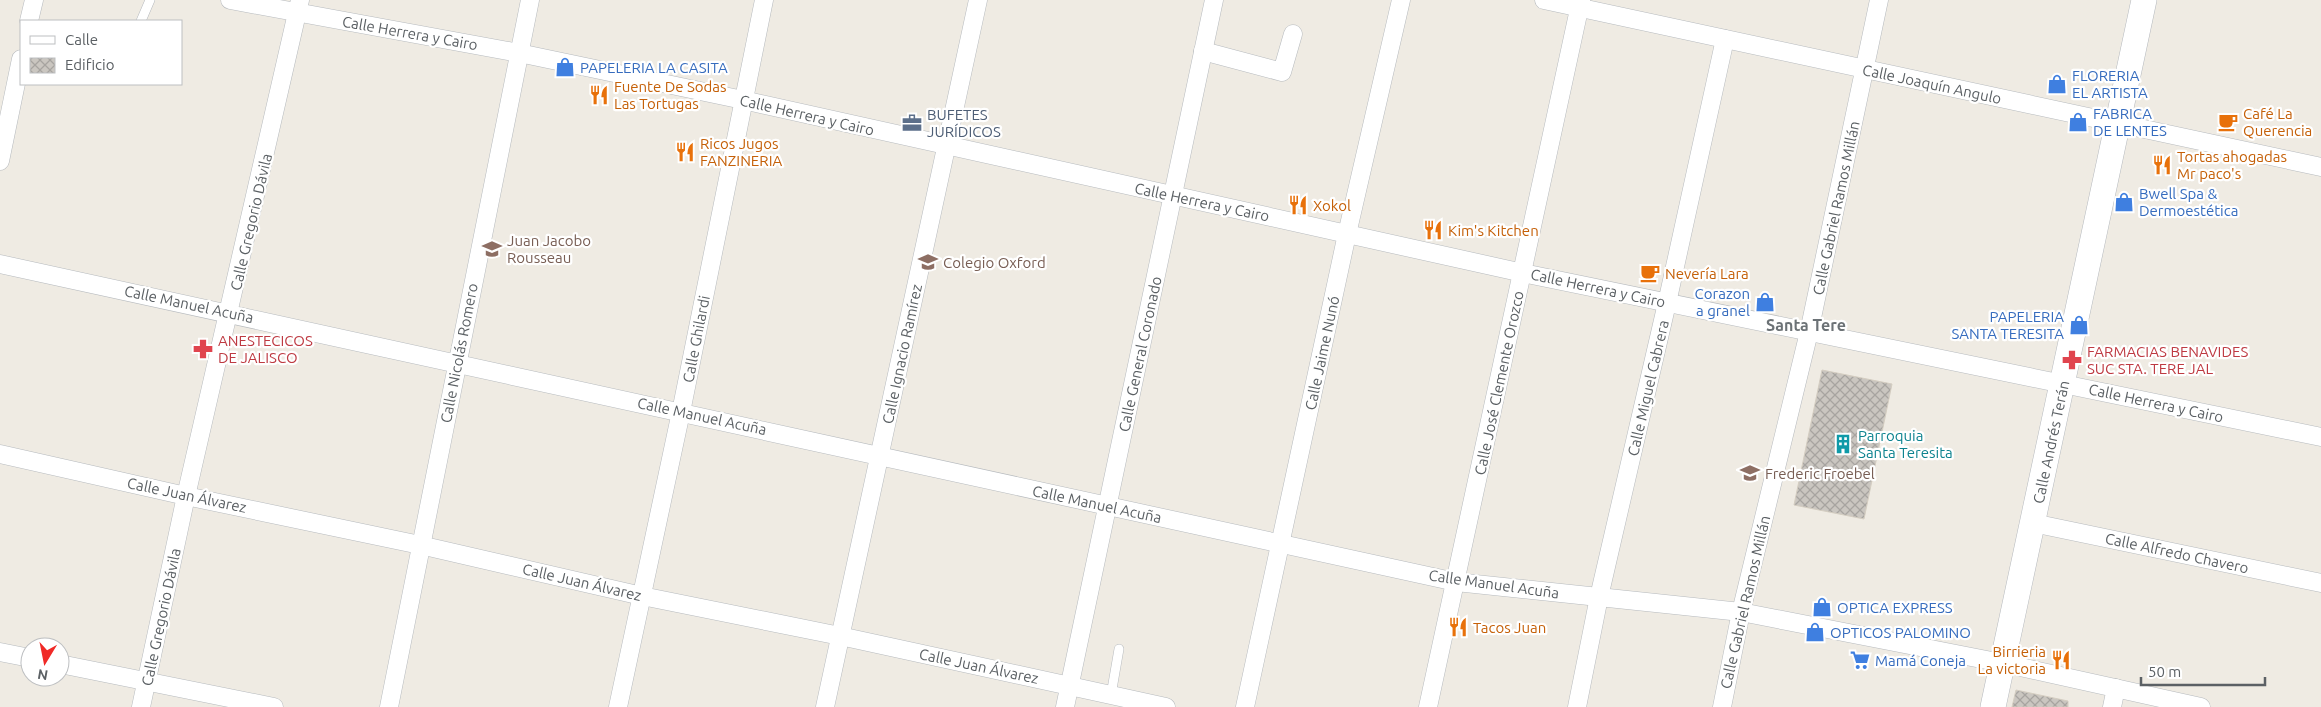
<svg xmlns="http://www.w3.org/2000/svg" width="2321" height="707" font-family="Ubuntu,sans-serif">
<style>
.building{fill:url(#building-cross-hatch);stroke:#d4cdc1}
.lines{fill:none;stroke-linecap:round;stroke-linejoin:round}
.lane-casing{stroke:#b6babe;stroke-width:10}
.street-casing{stroke:#b6babe;stroke-width:19}
.secondary-casing{stroke:#b5b9be;stroke-width:26}
.lane{stroke:#fff;stroke-width:9}
.street{stroke:#fff;stroke-width:18}
.secondary{stroke:#fff;stroke-width:25}
.labels{text-anchor:middle;dominant-baseline:central;stroke-width:4.5;stroke-linejoin:round;paint-order:stroke}
.street-label{font-size:15px;fill:#5b6064;stroke:#fff}
.shop-label{font-size:15px;fill:#366cbe;stroke:#fff;text-anchor:start}
.food-label{font-size:15px;fill:#c56008;stroke:#fff;text-anchor:start}
.service-label{font-size:15px;fill:#4e5e75;stroke:#fff;text-anchor:start}
.education-label{font-size:15px;fill:#785e54;stroke:#fff;text-anchor:start}
.health-label{font-size:15px;fill:#be3a42;stroke:#fff;text-anchor:start}
.culture-label{font-size:15px;fill:#0d838f;stroke:#fff;text-anchor:start}
.neighbourhood-label{font-size:16px;font-weight:bold;fill:#6c7276;stroke:#fff}
</style>
<defs>
<pattern id="building-cross-hatch" width="8" height="8" patternUnits="userSpaceOnUse" patternTransform="scale(1.25)"><rect width="8" height="8" fill="#cac6c0"/><path d="M0 0l8 8M0 8l8-8" fill="none" stroke="#a7a4a0"/></pattern>
</defs>
<rect width="100%" height="100%" fill="#efebe3"/>
<g class="building">
<polygon points="1822,370 1892,384 1864,519 1794,505"/>
<polygon points="2016,690 2068,701 2068,707 2012,707"/>
</g>
<g class="lines">
<defs>
<g id="lane">
<polyline points="141,21 150,0"/>
<polyline points="1111,695 1119,649"/>
</g>
<g id="street">
<polyline points="230,0 519,53 743,100 1523,273 2321,437"/>
<polyline points="1544,0 2321,167"/>
<polyline points="29,21 34,0"/>
<polyline points="1203,51 1282,72 1293,34"/>
<polyline points="0,161 21,59"/>
<polyline points="0,264 1456,582 1741,612 2002,663 2201,707"/>
<polyline points="0,454 186,496 420,545 642,596 840,636 1166,707"/>
<polyline points="2033,523 2321,583"/>
<polyline points="0,652 30,658"/>
<polyline points="60,664 274,707"/>
<polyline points="141,707 186,496 300,0"/>
<polyline points="389,707 530,0"/>
<polyline points="618,707 681,412 764,0"/>
<polyline points="825,707 978,0"/>
<polyline points="1065,707 1214,0"/>
<polyline points="1245,707 1347,234 1401,0"/>
<polyline points="1428,707 1581,0"/>
<polyline points="1577,707 1599,597 1667,303 1725,39"/>
<polyline points="1722,707 1741,612 1809,332 1879,0"/>
<polyline points="2112,707 2116,688"/>
</g>
<polyline id="secondary" points="1993,707 2144,0"/>
</defs>
<use href="#lane" class="lane-casing"/>
<use href="#street" class="street-casing"/>
<use href="#secondary" class="secondary-casing"/>
<use href="#lane" class="lane"/>
<use href="#street" class="street"/>
<use href="#secondary" class="secondary"/>
</g>
<defs>
<symbol id="shop-bare" viewBox="-9 -9 18 18"><path d="M-5-2.5h2.3a2.7 3.5 0 0 1 5.4 0H5L5.5 6h-11ZM-1.5-2.5h3a1.5 2.3 0 0 0-3 0Z" fill="#3f7fe0" stroke="#fff" stroke-width="2.5" paint-order="stroke"/></symbol>
<symbol id="restaurant-bare" viewBox="-9 -9 18 18"><path d="M-5-6h1v4h1v-4h1v4h1v-4h1v5L-1.5 .5V6h-2V.5L-5-1ZM5-6V6H3V1.5H1.5Q1.5-4 5-6Z" fill="#e8710a" stroke="#fff" stroke-width="2.5" paint-order="stroke"/></symbol>
<symbol id="cafe-bare" viewBox="-9 -9 18 18"><path d="M-5.5-4.5H6V0H3Q3 3.5 0 3.5H-2.5Q-5.5 3.5-5.5 0ZM3-3.2v2h1.7v-2ZM-6 4.5H4V6H-6Z" fill="#e8710a" stroke="#fff" stroke-width="2.5" paint-order="stroke"/></symbol>
<symbol id="office-bare" viewBox="-9 -9 18 18"><path d="M-6-3h4V-5.5h4V-3h4V5H-6ZM-1-4.5V-3h2v-1.5ZM-6 0V1H6V0Z" fill="#5c6f8a" stroke="#fff" stroke-width="2.5" paint-order="stroke"/></symbol>
<symbol id="school-bare" viewBox="-9 -9 18 18"><path d="M0-5L7-2L0 1L-7-2ZM-4 1L0 2.5L4 1V4Q0 6-4 4Z" fill="#8d6e63" stroke="#fff" stroke-width="2.5" paint-order="stroke"/></symbol>
<symbol id="pharmacy-bare" viewBox="-9 -9 18 18"><path d="M-2-6h4v4h4v4h-4v4h-4v-4h-4v-4h4Z" fill="#e0444e" stroke="#fff" stroke-width="2.5" paint-order="stroke"/></symbol>
<symbol id="building-bare" viewBox="-9 -9 18 18"><path d="M-4-6H4V6H1V3H-1V6H-4ZM-2.5-4.3h1.7v1.8h-1.7ZM.8-4.3h1.7v1.8H.8ZM-2.5-1h1.7V.8h-1.7ZM.8-1h1.7V.8H.8Z" fill="#0f9aa8" stroke="#fff" stroke-width="2.5" paint-order="stroke"/></symbol>
<symbol id="supermarket-bare" viewBox="-9 -9 18 18"><path d="M-6-5.5h2.5l.6 2H6L4.5 2H-2.5L-4.4-4H-6ZM-1.5 3.2a1.3 1.3 0 1 0 .1 0ZM3 3.2a1.3 1.3 0 1 0 .1 0Z" fill="#3f7fe0" stroke="#fff" stroke-width="2.5" paint-order="stroke"/></symbol>
</defs>
<g fill-rule="evenodd">
<use href="#shop-bare" x="551" y="53" width="28" height="28"/>
<use href="#shop-bare" x="2043" y="70" width="28" height="28"/>
<use href="#restaurant-bare" x="585" y="81" width="28" height="28"/>
<use href="#shop-bare" x="2064" y="108" width="28" height="28"/>
<use href="#cafe-bare" x="2214" y="108" width="28" height="28"/>
<use href="#office-bare" x="898" y="109" width="28" height="28"/>
<use href="#restaurant-bare" x="671" y="138" width="28" height="28"/>
<use href="#restaurant-bare" x="2148" y="151" width="28" height="28"/>
<use href="#shop-bare" x="2110" y="188" width="28" height="28"/>
<use href="#restaurant-bare" x="1284" y="191" width="28" height="28"/>
<use href="#restaurant-bare" x="1419" y="216" width="28" height="28"/>
<use href="#school-bare" x="478" y="235" width="28" height="28"/>
<use href="#school-bare" x="914" y="248" width="28" height="28"/>
<use href="#cafe-bare" x="1636" y="259" width="28" height="28"/>
<use href="#shop-bare" x="1751" y="288" width="28" height="28"/>
<use href="#shop-bare" x="2065" y="311" width="28" height="28"/>
<use href="#pharmacy-bare" x="189" y="335" width="28" height="28"/>
<use href="#pharmacy-bare" x="2058" y="346" width="28" height="28"/>
<use href="#building-bare" x="1829" y="430" width="28" height="28"/>
<use href="#school-bare" x="1736" y="459" width="28" height="28"/>
<use href="#shop-bare" x="1808" y="593" width="28" height="28"/>
<use href="#restaurant-bare" x="1444" y="613" width="28" height="28"/>
<use href="#shop-bare" x="1801" y="618" width="28" height="28"/>
<use href="#supermarket-bare" x="1846" y="646" width="28" height="28"/>
<use href="#restaurant-bare" x="2047" y="646" width="28" height="28"/>
</g>
<g class="labels">
<g class="street-label">
<text transform="translate(410 33) rotate(10)">Calle Herrera y Cairo</text>
<text transform="translate(1932 84) rotate(12)">Calle Joaquín Angulo</text>
<text transform="translate(807 115) rotate(13)">Calle Herrera y Cairo</text>
<text transform="translate(1202 202) rotate(12)">Calle Herrera y Cairo</text>
<text transform="translate(1836 208) rotate(-78)">Calle Gabriel Ramos Millán</text>
<text transform="translate(251 222) rotate(-77)">Calle Gregorio Dávila</text>
<text transform="translate(1598 288) rotate(12)">Calle Herrera y Cairo</text>
<text transform="translate(189 304) rotate(12)">Calle Manuel Acuña</text>
<text transform="translate(696 339) rotate(-79)">Calle Ghilardi</text>
<text transform="translate(459 353) rotate(-79)">Calle Nicolás Romero</text>
<text transform="translate(1322 353) rotate(-78)">Calle Jaime Nunó</text>
<text transform="translate(902 354) rotate(-78)">Calle Ignacio Ramírez</text>
<text transform="translate(1140 354) rotate(-78)">Calle General Coronado</text>
<text transform="translate(1499 383) rotate(-78)">Calle José Clemente Orozco</text>
<text transform="translate(1648 388) rotate(-77)">Calle Miguel Cabrera</text>
<text transform="translate(2156 403) rotate(12)">Calle Herrera y Cairo</text>
<text transform="translate(702 416) rotate(12)">Calle Manuel Acuña</text>
<text transform="translate(2051 442) rotate(-78)">Calle Andrés Terán</text>
<text transform="translate(187 495) rotate(12)">Calle Juan Álvarez</text>
<text transform="translate(1097 504) rotate(12)">Calle Manuel Acuña</text>
<text transform="translate(2177 553) rotate(12)">Calle Alfredo Chavero</text>
<text transform="translate(582 582) rotate(13)">Calle Juan Álvarez</text>
<text transform="translate(1494 584) rotate(8)">Calle Manuel Acuña</text>
<text transform="translate(1745 602) rotate(-77)">Calle Gabriel Ramos Millán</text>
<text transform="translate(161 617) rotate(-78)">Calle Gregorio Dávila</text>
<text transform="translate(979 666) rotate(12)">Calle Juan Álvarez</text>
</g>
<g class="shop-label">
<text x="580" y="67">PAPELERIA LA CASITA</text>
<text x="2072" y="75">FLORERIA<tspan x="2072" dy="17">EL ARTISTA</tspan></text>
<text x="2093" y="113">FABRICA<tspan x="2093" dy="17">DE LENTES</tspan></text>
<text x="2139" y="193">Bwell Spa &amp;<tspan x="2139" dy="17">Dermoestética</tspan></text>
<text x="1750" y="293" text-anchor="end">Corazon<tspan x="1750" dy="17">a granel</tspan></text>
<text x="2064" y="316" text-anchor="end">PAPELERIA<tspan x="2064" dy="17">SANTA TERESITA</tspan></text>
<text x="1837" y="607">OPTICA EXPRESS</text>
<text x="1830" y="632">OPTICOS PALOMINO</text>
<text x="1875" y="660">Mamá Coneja</text>
</g>
<g class="food-label">
<text x="614" y="86">Fuente De Sodas<tspan x="614" dy="17">Las Tortugas</tspan></text>
<text x="2243" y="113">Café La<tspan x="2243" dy="17">Querencia</tspan></text>
<text x="700" y="143">Ricos Jugos<tspan x="700" dy="17">FANZINERIA</tspan></text>
<text x="2177" y="156">Tortas ahogadas<tspan x="2177" dy="17">Mr paco's</tspan></text>
<text x="1313" y="205">Xokol</text>
<text x="1448" y="230">Kim's Kitchen</text>
<text x="1665" y="273">Nevería Lara</text>
<text x="1473" y="627">Tacos Juan</text>
<text x="2046" y="651" text-anchor="end">Birrieria<tspan x="2046" dy="17">La victoria</tspan></text>
</g>
<g class="service-label">
<text x="927" y="114">BUFETES<tspan x="927" dy="17">JURÍDICOS</tspan></text>
</g>
<g class="education-label">
<text x="507" y="240">Juan Jacobo<tspan x="507" dy="17">Rousseau</tspan></text>
<text x="943" y="262">Colegio Oxford</text>
<text x="1765" y="473">Frederic Froebel</text>
</g>
<g class="health-label">
<text x="218" y="340">ANESTECICOS<tspan x="218" dy="17">DE JALISCO</tspan></text>
<text x="2087" y="351">FARMACIAS BENAVIDES<tspan x="2087" dy="17">SUC STA. TERE JAL</tspan></text>
</g>
<g class="culture-label">
<text x="1858" y="435">Parroquia<tspan x="1858" dy="17">Santa Teresita</tspan></text>
</g>
<g class="neighbourhood-label">
<text x="1806" y="325">Santa Tere</text>
</g>
</g>
<rect x="20" y="20" width="162" height="65" fill="#ffffff" stroke="#bdbfc1"/>
<rect x="30" y="36" width="25" height="8" fill="#ffffff" stroke="#bdbfc1"/>
<text x="65" y="45" font-size="15" fill="#5b6064">Calle</text>
<rect x="30" y="58" width="25" height="15" fill="url(#building-cross-hatch)" stroke="#bdbfc1"/>
<text x="65" y="70" font-size="15" fill="#5b6064">Edificio</text>
<g transform="translate(45 662) rotate(190)"><circle r="24" fill="#ffffff" stroke="#bdbfc1"/>
<path d="M0-4L9 19L0 12L-9 19Z" fill="#f02a27"/>
<text y="-8" font-size="14" font-weight="bold" text-anchor="middle" fill="#5b6064">N</text>
</g>
<path d="M2141 677v8h124v-8" fill="none" stroke="#5b6064" stroke-width="2.5"/>
<text x="2148" y="677" font-size="15" fill="#5b6064" stroke="#ffffff" stroke-width="4" paint-order="stroke">50 m</text>
</svg>
